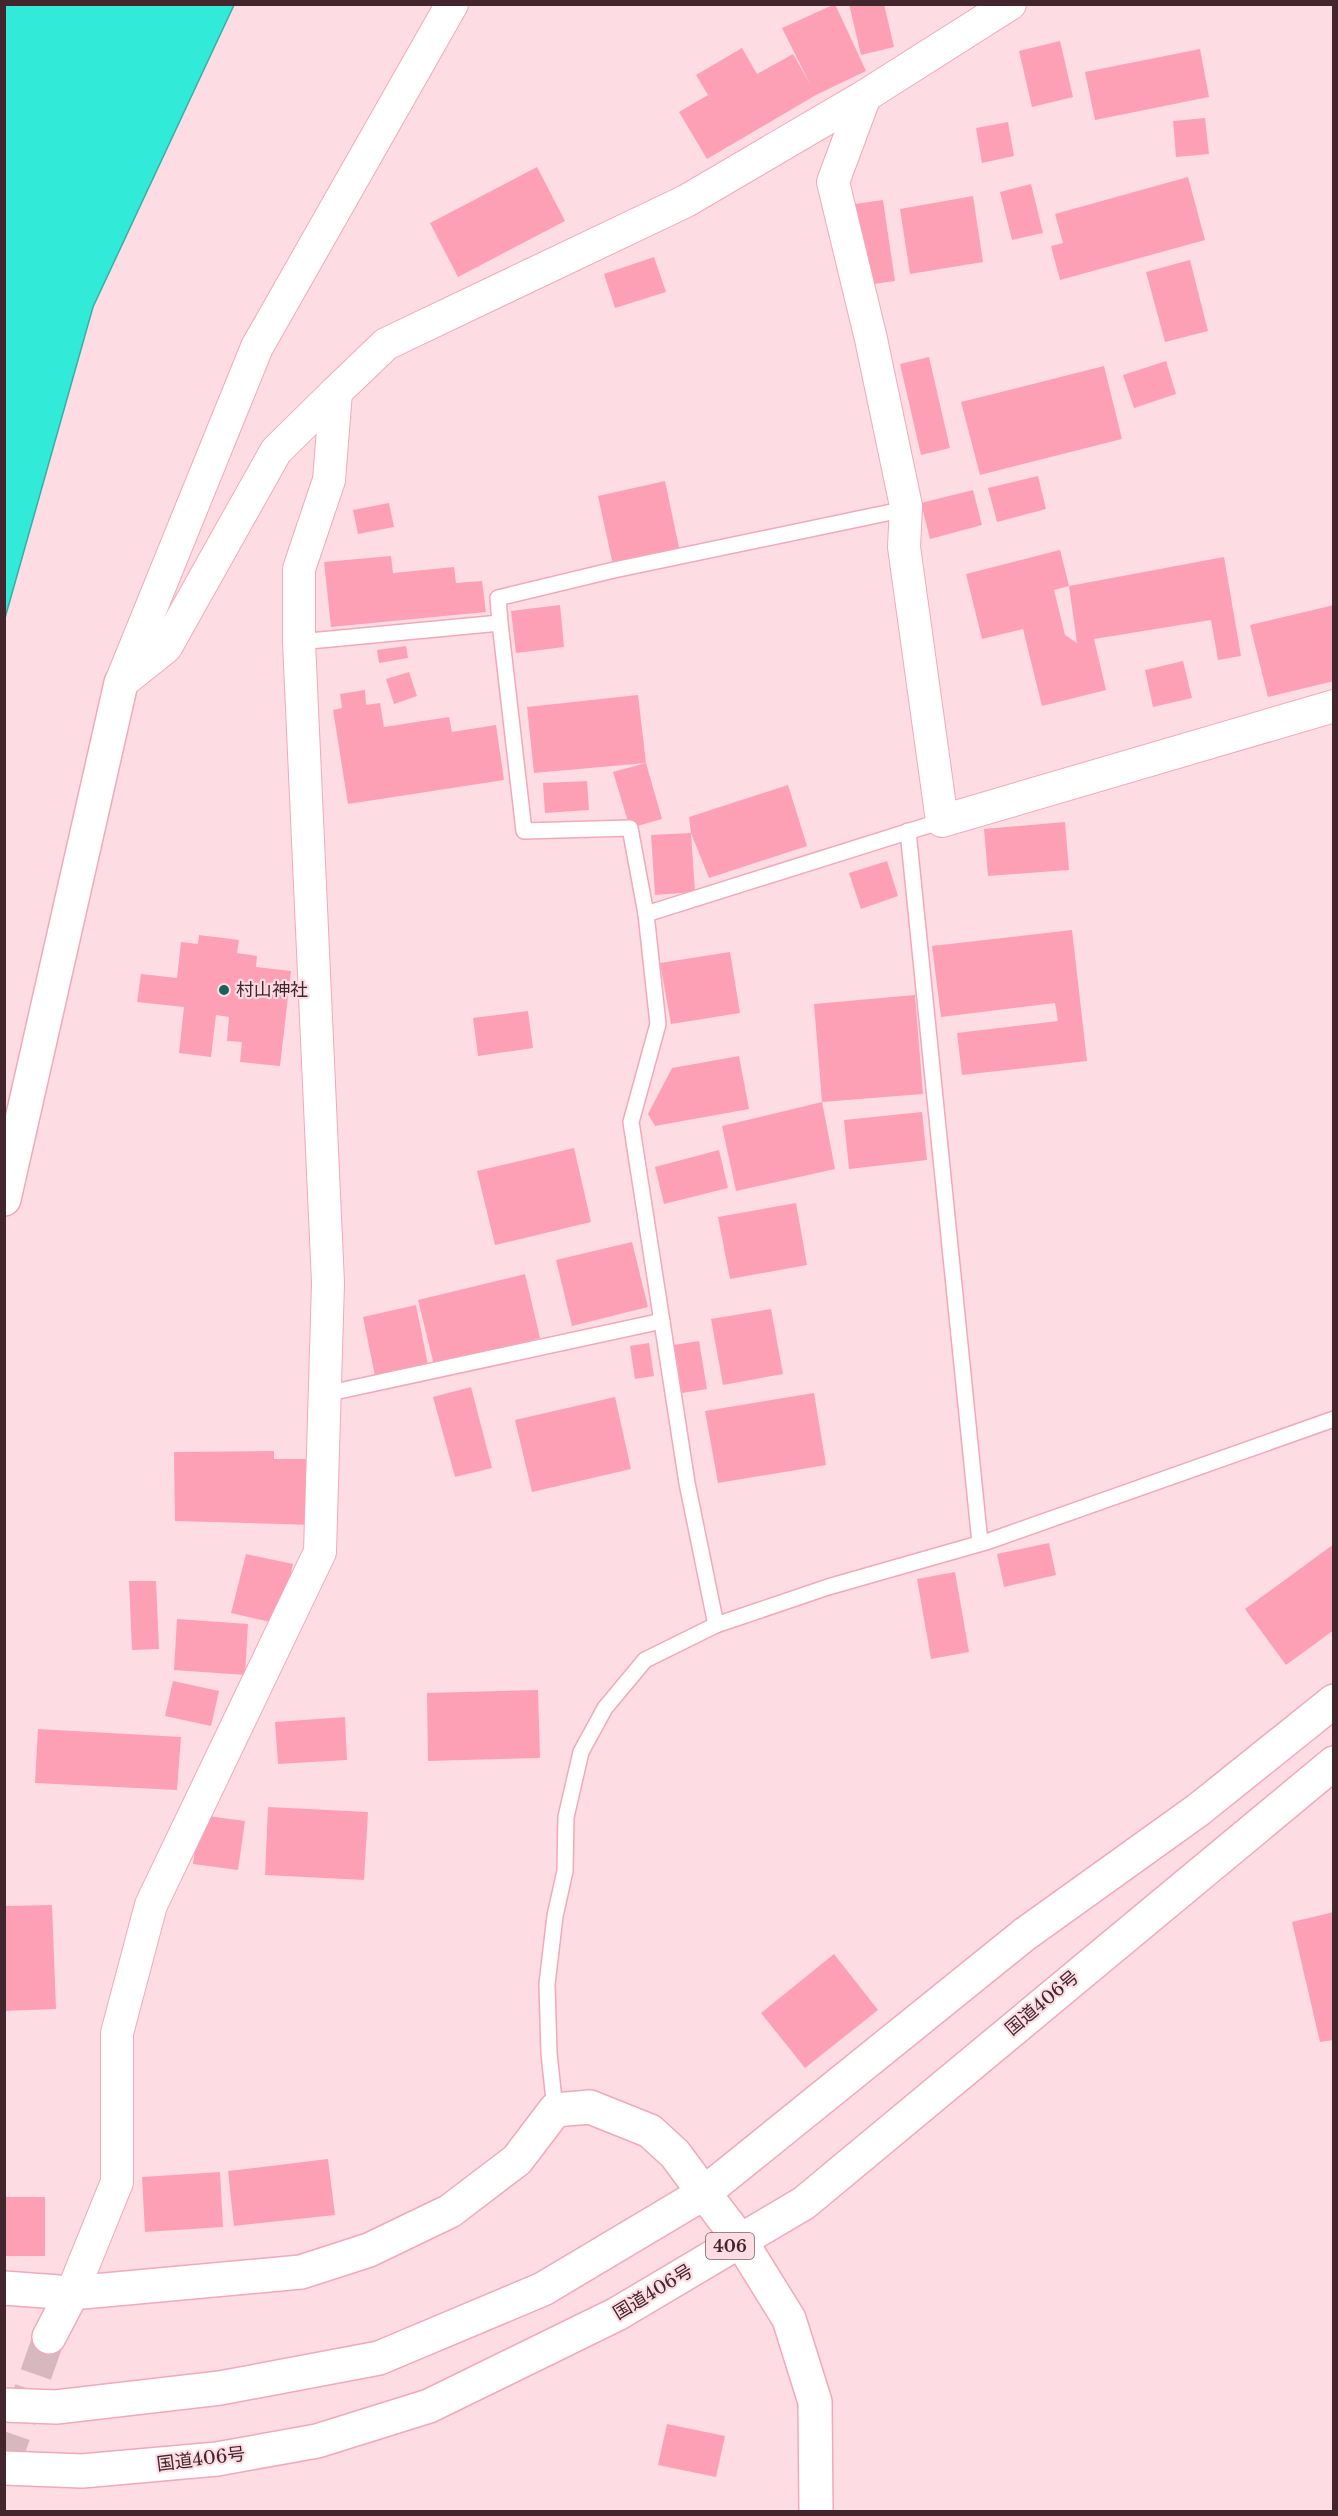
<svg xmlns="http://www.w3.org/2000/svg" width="1338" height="2516" font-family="'Libre Baskerville','Noto Sans JP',serif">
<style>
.water{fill:#32ead8;stroke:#37afa5;stroke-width:1.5}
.building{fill:#fda0b5}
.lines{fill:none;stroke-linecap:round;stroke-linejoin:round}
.minor-tunnel{stroke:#d8b8bf;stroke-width:32;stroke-dasharray:32 16;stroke-linecap:butt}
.service-casing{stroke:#f2a8b8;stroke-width:18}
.minor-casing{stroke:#f2a8b8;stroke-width:34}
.tertiary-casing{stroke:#f2a8b8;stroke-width:36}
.secondary-casing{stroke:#f2a8b8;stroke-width:36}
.trunk-casing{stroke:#f2a8b8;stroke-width:36}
.service{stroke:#fff;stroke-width:15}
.minor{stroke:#fff;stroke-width:32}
.tertiary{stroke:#fff;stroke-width:33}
.secondary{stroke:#fff;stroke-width:33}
.trunk{stroke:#fff;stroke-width:33}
.poi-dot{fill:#17635b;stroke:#fddde3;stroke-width:2}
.labels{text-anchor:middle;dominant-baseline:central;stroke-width:4.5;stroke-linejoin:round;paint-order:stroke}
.shield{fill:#fddde3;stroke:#7b5d64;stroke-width:1.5}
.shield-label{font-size:16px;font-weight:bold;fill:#43262d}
.poi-label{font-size:18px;fill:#43262d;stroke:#fddde3;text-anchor:start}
.street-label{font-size:18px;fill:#43262d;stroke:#fddde3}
</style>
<rect width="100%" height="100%" fill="#fddde3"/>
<polygon class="water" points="5,4 234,5 93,307 5,618"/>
<g class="building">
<polygon points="835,4 866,71 816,95 707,159 679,112 708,95 696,75 742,48 757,74 793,54 810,84 782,28"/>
<polygon points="849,4 884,4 894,47 861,55"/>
<polygon points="1060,41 1073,97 1032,107 1019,51"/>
<polygon points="1200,49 1209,97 1095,120 1085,72"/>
<polygon points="1205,118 1209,154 1176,157 1173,121"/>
<polygon points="1008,122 1014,156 982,163 976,128"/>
<polygon points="537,167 565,221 458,277 430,223"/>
<polygon points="1188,177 1205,240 1060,280 1051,246 1063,243 1055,214"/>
<polygon points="1031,184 1043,233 1012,240 1000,192"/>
<polygon points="973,196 983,262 910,274 900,209"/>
<polygon points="883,200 895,281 867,285 855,204"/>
<polygon points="654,257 666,292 615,308 604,274"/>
<polygon points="1190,260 1208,331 1165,342 1146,272"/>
<polygon points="929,357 950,448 921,455 900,364"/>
<polygon points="1166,361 1176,394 1134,408 1123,375"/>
<polygon points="1104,366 1122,439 980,475 961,402"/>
<polygon points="1038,476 1046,509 997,522 988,488"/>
<polygon points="665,481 681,557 614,570 598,496"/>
<polygon points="973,490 982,525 930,539 921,503"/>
<polygon points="389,503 394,527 358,534 353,510"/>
<polygon points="1060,550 1069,586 1054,590 1065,635 1077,643 1069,586 1224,557 1241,656 1218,660 1211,620 1094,639 1106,690 1042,706 1023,629 982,639 966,574"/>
<polygon points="391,556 393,573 454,567 456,583 482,581 486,612 331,627 324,562"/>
<polygon points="560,605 564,647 516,653 511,611"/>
<polygon points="1334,605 1334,681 1268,697 1250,625"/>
<polygon points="406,646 408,658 379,663 377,650"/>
<polygon points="1183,661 1192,698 1153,707 1145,670"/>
<polygon points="409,672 417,696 394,704 386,679"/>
<polygon points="365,690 366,705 380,703 384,727 449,717 452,732 496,725 504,780 348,804 333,710 342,708 340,694"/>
<polygon points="638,695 646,763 662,819 630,828 613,772 646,763 534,773 527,707"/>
<polygon points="587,781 589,810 545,813 543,783"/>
<polygon points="788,785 807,846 709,878 691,833 695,892 655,895 651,835 691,833 689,817"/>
<polygon points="1065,822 1069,870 988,876 984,829"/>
<polygon points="887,861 898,896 861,909 849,873"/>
<polygon points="1072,930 1087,1061 962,1075 957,1033 1058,1021 1055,1003 941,1017 932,946"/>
<polygon points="199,935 239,940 237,953 257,956 256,967 291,971 280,1066 240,1062 242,1042 227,1041 229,1017 216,1015 211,1057 179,1053 184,1007 137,1002 141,974 177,978 181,942 198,944"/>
<polygon points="730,952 740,1013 671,1024 660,963"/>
<polygon points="915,995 923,1094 822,1102 835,1169 736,1191 722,1126 822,1102 814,1004"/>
<polygon points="528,1011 533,1048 478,1056 473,1018"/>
<polygon points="739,1056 749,1109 655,1126 648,1114 672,1068"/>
<polygon points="922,1112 927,1160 849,1169 844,1120"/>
<polygon points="574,1148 591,1222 495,1245 477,1171"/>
<polygon points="719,1150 728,1188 664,1204 655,1167"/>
<polygon points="796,1203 807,1265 730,1279 718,1217"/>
<polygon points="632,1242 648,1307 572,1326 556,1260"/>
<polygon points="525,1274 540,1338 434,1365 418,1300"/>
<polygon points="416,1305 428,1365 375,1376 363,1317"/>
<polygon points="771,1309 783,1374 723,1385 711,1319"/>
<polygon points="699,1341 707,1389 682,1393 674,1345"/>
<polygon points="649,1343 654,1376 635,1379 630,1346"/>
<polygon points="471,1387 492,1468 455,1477 433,1397"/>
<polygon points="814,1393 826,1465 718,1483 705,1411"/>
<polygon points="615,1397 631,1469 532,1492 515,1420"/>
<polygon points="274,1451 274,1459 312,1459 313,1525 175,1521 174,1452"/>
<polygon points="1049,1543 1056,1575 1004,1587 997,1554"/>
<polygon points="1334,1544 1334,1630 1286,1665 1245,1609"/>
<polygon points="246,1554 293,1564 279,1624 231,1613"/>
<polygon points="955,1572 969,1652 931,1659 917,1579"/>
<polygon points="129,1581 156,1581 159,1649 132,1650"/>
<polygon points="177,1619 248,1624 245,1675 174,1670"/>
<polygon points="173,1681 219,1691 211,1726 165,1716"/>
<polygon points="538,1690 540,1758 428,1761 427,1693"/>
<polygon points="345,1717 347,1760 278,1764 275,1722"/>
<polygon points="38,1729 181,1737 177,1790 35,1783"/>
<polygon points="268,1807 368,1812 364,1880 265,1875"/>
<polygon points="200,1815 245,1821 238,1870 193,1864"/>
<polygon points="52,1905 56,2009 4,2011 4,1906"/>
<polygon points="1334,1912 1334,2040 1320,2042 1292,1922"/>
<polygon points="834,1954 878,2010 805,2068 761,2013"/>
<polygon points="328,2159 335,2215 234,2226 228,2171"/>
<polygon points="220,2172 223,2227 145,2232 142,2177"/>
<rect x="4" y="2197" width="41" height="59"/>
<polygon points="667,2424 725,2436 716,2477 658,2465"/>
</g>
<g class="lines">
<polyline class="minor-tunnel" points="4,2465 49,2337"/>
<defs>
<g id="service">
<polyline points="500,623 524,831 630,828 646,914 942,821"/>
<polyline points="299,642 500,623 498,598 614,570 906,509"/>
<polyline points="908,831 980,1543"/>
<polyline points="646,914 658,1024 631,1122 687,1483 716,1625"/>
<polyline points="325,1394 662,1321"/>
<polyline points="555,2110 549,2053 547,1984 555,1916 565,1871 566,1817 581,1752 605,1708 645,1660 716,1625 828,1587 989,1541 1334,1419"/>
</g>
<g id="minor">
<polyline points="865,96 833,182 871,339 906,506 904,547 942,821 1334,706"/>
<polyline points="336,392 386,344 686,201 865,96 1010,4"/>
<polyline points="121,682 257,347 452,4"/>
<polyline points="72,2293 117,2182 117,2033 151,1905 320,1552 328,1283 299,642 299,569 329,480 336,392 276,451 166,647 121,683"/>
</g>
<g id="tertiary">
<polyline points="4,1199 121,683"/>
<polyline points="4,2288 72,2293 301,2272 369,2250 450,2211 517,2160 555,2110 590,2107 650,2131 675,2154 704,2193"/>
<polyline points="49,2337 72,2293"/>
</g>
<polyline id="secondary" points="704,2193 740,2240 789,2319 815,2402 816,2512"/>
<g id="trunk">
<polyline points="4,2405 56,2407 220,2388 379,2358 543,2289 704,2193 1025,1934 1198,1810 1334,1701"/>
<polyline points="4,2468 82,2471 217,2459 317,2441 429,2406 617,2314 804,2203 1334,1763"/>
</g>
</defs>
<use href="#service" class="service-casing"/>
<use href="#minor" class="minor-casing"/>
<use href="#tertiary" class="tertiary-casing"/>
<use href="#secondary" class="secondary-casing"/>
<use href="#trunk" class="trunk-casing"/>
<use href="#service" class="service"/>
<use href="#minor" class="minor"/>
<use href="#tertiary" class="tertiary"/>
<use href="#secondary" class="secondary"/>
<use href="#trunk" class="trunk"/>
</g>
<circle class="poi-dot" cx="224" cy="990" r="6"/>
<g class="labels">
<rect class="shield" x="706" y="2233" width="48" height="26" rx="4.5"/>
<g class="shield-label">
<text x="730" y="2246">406</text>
</g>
<g class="poi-label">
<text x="236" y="990">村山神社</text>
</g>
<g class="street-label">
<text transform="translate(1042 2003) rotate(-40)">国道406号</text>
<text transform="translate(653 2292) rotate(-31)">国道406号</text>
<text transform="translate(201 2459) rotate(-7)">国道406号</text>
</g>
</g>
<rect width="1338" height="2516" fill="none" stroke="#43262d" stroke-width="12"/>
</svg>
